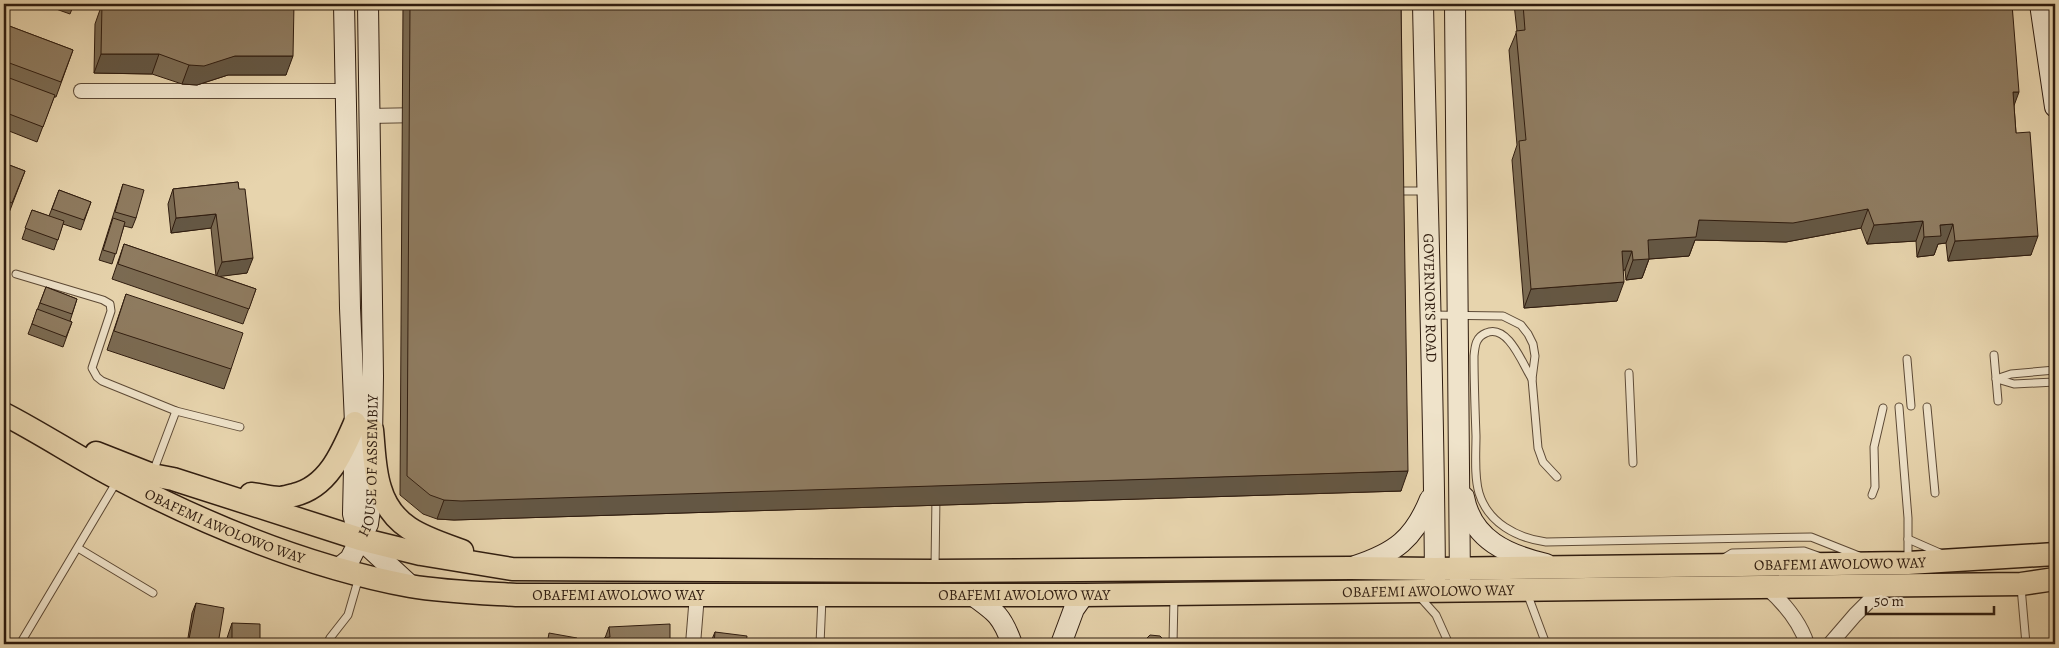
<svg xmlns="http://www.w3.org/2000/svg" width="2059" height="648" font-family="Alegreya,serif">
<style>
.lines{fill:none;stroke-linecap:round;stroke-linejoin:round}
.lane-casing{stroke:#5d4a36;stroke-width:9}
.street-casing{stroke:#5d4a36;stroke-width:16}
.secondary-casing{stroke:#2f1c0f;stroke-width:22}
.primary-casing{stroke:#2f1c0f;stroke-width:25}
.lane{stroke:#efe3ca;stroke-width:7}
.street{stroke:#efe3ca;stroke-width:14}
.secondary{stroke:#efe3ca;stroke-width:20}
.primary{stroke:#e7d4ad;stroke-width:22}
.wall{fill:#7b6b53;stroke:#2f1c0f}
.shaded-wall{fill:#645744;stroke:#2f1c0f}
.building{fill:#8f7c61;stroke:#2f1c0f}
.labels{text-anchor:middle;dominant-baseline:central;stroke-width:4.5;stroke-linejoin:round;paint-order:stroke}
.street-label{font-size:15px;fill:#2f1c0f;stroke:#efe3ca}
</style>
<rect width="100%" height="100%" fill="#e7d4ad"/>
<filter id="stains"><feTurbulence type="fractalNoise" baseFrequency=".004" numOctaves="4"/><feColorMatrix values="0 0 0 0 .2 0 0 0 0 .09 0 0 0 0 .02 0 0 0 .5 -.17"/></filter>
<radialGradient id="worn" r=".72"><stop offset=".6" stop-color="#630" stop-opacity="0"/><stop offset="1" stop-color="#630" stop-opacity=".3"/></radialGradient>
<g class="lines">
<defs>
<g id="lane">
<polyline points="1395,191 1426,191"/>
<polyline points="16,274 103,300 110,304 111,311 92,368 97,377 102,381 176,411 240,427"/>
<polyline points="1431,315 1503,316 1521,325 1528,334 1533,344 1535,356 1532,379 1538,448 1543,462 1557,477"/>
<polyline points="1994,355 1998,401"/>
<polyline points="1907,359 1911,406"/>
<polyline points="1629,373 1633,463"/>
<path d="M1532,379c-9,-14 -24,-56 -46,-46 -10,4 -11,12 -12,23 0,26 1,53 2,80 0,18 -2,40 3,57 9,30 38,45 67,49l265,-5 48,19"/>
<polyline points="1996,379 2011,374 2055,370"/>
<polyline points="1997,379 2014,384 2055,382"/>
<polyline points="1899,407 1908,518 1908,561"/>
<polyline points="1927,407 1935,493"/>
<polyline points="153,472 176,411"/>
<polyline points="1872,495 1875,487 1874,447 1883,408"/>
<polyline points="1908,539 1940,553"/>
<polyline points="78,548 153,593"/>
<polyline points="1724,558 1732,553 1804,551 1818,556"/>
<polyline points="935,568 936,496"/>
<polyline points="2021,587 2026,644"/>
<polyline points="1527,593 1546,644"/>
<polyline points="1419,596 1436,615 1449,644"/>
<polyline points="20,644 117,481"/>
<polyline points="327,644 330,638 348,615 359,577"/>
<polyline points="820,644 822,598"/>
<polyline points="1173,644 1174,597"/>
</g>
<g id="street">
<polyline points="81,91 346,91"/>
<polyline points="369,116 421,115"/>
<path d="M1766,587c17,15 34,35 41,57"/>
<polyline points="693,644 697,595"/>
<polyline points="1830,644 1855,615 1886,584"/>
</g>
<g id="secondary">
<polyline points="344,4 350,308 355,423 353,514 360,539 411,586"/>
<path id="s1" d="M1423,4c4,193 11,387 12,580"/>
<polyline points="1455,4 1460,585"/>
<polyline points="2040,4 2055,107"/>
<path d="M1464,497c8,43 44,58 82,67"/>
<path d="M1355,566c40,-13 59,-27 75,-67"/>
<path id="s2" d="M339,568l11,-9 18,-35 3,-22 2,-126 -5,-372"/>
<path d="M972,595c24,17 30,21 40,49"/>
<polyline points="1061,644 1074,609 1084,595"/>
</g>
<g id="primary">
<path id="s3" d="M4,414c39,20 76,45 115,65 92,48 189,88 291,107 35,6 71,7 106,9h568l937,-11 34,-5"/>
<path d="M372,430c2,19 2,40 8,58 12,41 46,50 82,63"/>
<path id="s4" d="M96,453l56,22 21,4 187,60 61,15 91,15 423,2 416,-3 84,1 473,-6 147,-9"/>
<path d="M251,494c9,1 18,3 27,4 6,0 11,-2 16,-3 34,-8 48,-42 61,-72"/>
</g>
</defs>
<use href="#lane" class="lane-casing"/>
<use href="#street" class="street-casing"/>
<use href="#secondary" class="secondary-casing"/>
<use href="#primary" class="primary-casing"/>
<use href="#lane" class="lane"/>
<use href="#street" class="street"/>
<use href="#secondary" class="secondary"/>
<use href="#primary" class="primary"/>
</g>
<g class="wall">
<polygon points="42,4 74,4 70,14"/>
<polygon points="102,4 294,4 286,75 228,75 197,85 182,84 152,74 94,73 95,24"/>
<polygon points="403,4 1401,4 1401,491 454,520 437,519 423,514 400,495"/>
<polygon points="1514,4 2012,4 2014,106 2016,133 2031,255 1948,261 1946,243 1938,244 1934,255 1917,257 1916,241 1867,244 1861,228 1786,242 1695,240 1689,256 1649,259 1642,278 1626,280 1625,270 1623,270 1617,301 1524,308 1512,160 1517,145 1509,50 1517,31"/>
<polygon points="4,24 73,50 56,97 54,97 37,142 4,129"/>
<polygon points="4,163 25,171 7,218 5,217 4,221"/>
<polygon points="238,182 247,273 218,276 256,289 243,324 112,279 124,244 216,276 211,228 171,233 168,204 173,189"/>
<polygon points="123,184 136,218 132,228 124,226 112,264 99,260"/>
<polygon points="59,190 91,202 81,230 63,224 54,250 22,239 32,210 49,216"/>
<polygon points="46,287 77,299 70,321 72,322 63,347 28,334"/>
<polygon points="126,294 231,369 224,389 107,350"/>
<polygon points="196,603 218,644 187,644 192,613"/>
<polygon points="232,623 260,644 227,644 227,638"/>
<polygon points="609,627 670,644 601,644 604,638 605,638"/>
<polygon points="715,632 746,644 710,644"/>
</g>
<g class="shaded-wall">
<polygon points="101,54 159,54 152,74 94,73"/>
<polygon points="235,56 293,56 286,75 228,75 197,85 182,84 189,65"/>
<polygon points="2013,92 2019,92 2012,111"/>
<polygon points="1868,209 1861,228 1786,242 1695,240 1689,256 1649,259 1642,278 1626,280 1633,260 1648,240 1699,220"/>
<polygon points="216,214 211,228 171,233 176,218"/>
<polygon points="1923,221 1916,241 1867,244 1874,225"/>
<polygon points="1953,224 1946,243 1938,244 1934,255 1917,257 1924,237 1940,225"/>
<polygon points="2038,236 2031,255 1948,261 1955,241"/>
<polygon points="1622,251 1632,251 1625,270 1615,271"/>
<polygon points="253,258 247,273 216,277 222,262"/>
<polygon points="1624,282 1617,301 1524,308 1531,289"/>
<polygon points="1408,471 1401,491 454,520 437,519 444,500"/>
</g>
<g class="building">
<polygon points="102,4 294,4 293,56 235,56 204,66 189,65 159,54 101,54"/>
<polygon points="410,4 1401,4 1408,471 461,501 444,500 430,495 407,476"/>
<polygon points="1523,4 2012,4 2019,92 2013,92 2016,133 2030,132 2038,236 1955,241 1953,224 1940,225 1941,236 1924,237 1923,221 1874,225 1868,209 1793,223 1699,220 1696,237 1648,240 1649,259 1633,260 1632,251 1622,251 1624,282 1531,289 1519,141 1526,140 1516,31 1525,30"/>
<polygon points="4,24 73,50 61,82 4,61"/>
<polygon points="4,76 55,95 43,127 4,112"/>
<polygon points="4,163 25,171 12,203 4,199"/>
<polygon points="238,182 239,189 245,189 253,258 222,262 216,214 176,218 173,189"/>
<polygon points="123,184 144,190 136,218 115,212"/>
<polygon points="59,190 91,202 84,220 52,209"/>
<polygon points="32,210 64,221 58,240 25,228"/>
<polygon points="113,218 125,222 116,254 103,250"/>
<polygon points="124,244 256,289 249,309 118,264"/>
<polygon points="46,287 77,299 72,314 40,303"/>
<polygon points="126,294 243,333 231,369 114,331"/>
<polygon points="37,309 72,322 66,337 32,324"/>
<polygon points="196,603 224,608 218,644 189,639"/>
<polygon points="232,623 260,624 260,644 232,644"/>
<polygon points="670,624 670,644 604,644 604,638 610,637 609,627"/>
<polygon points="715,632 747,636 746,644 714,644"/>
<polygon points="549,633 577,638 576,644 547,644"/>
<polygon points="1150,635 1160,636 1166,642 1166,644 1144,644 1144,641"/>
</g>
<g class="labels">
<g class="street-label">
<text stroke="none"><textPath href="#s1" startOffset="294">GOVERNOR'S ROAD</textPath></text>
<text stroke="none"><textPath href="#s2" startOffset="112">HOUSE OF ASSEMBLY</textPath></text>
<text stroke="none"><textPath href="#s3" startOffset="248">OBAFEMI AWOLOWO WAY</textPath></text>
<text stroke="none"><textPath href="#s4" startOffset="1761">OBAFEMI AWOLOWO WAY</textPath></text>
<text stroke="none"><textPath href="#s3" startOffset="1462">OBAFEMI AWOLOWO WAY</textPath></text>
<text stroke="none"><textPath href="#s3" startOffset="652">OBAFEMI AWOLOWO WAY</textPath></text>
<text stroke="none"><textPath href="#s3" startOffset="1058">OBAFEMI AWOLOWO WAY</textPath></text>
</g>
</g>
<rect width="2059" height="648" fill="none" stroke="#e7d4ad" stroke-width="20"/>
<rect x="5" y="5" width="2049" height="638" fill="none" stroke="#2f1c0f" stroke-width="2.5"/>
<rect x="10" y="10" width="2039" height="628" fill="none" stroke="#2f1c0f"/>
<path d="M1866 606v8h128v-8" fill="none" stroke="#2f1c0f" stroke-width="2.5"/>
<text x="1874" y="606" font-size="15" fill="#2f1c0f" stroke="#efe3ca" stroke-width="4" paint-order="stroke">50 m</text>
<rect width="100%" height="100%" filter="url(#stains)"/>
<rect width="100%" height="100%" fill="url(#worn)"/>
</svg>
